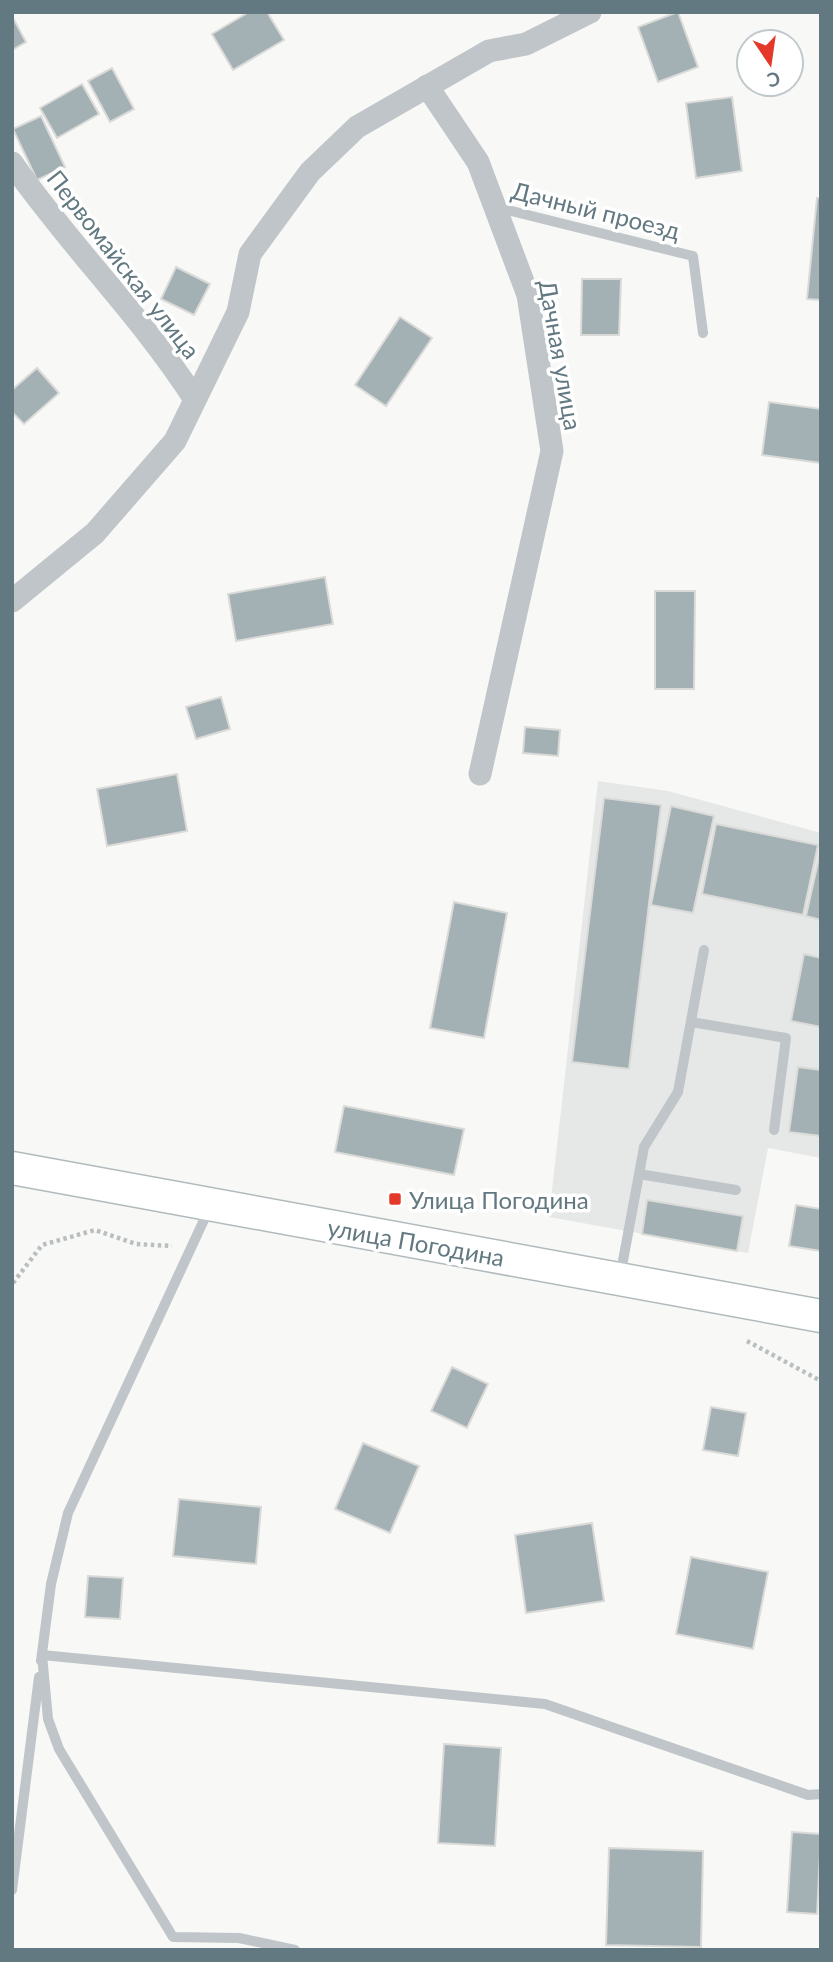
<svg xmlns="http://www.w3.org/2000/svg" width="833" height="1962" font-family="Lato,sans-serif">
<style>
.built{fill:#e6e8e7}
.building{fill:#a3b0b4;stroke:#dadad8;stroke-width:2}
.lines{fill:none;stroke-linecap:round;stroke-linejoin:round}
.secondary-casing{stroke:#b1babd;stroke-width:35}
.path{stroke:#b9bec0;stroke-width:4.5;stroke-dasharray:3.5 3.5;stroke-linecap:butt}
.lane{stroke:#bfc5c8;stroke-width:10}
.street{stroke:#bfc5c8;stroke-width:23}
.secondary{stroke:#fff;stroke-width:32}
.poi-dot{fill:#e4392a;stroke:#fff;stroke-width:2.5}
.labels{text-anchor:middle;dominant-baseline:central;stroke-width:7;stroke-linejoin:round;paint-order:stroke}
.street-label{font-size:24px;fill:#637981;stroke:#fff}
.poi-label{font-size:24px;fill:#637981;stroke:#fff;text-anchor:start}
</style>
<rect width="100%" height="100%" fill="#f8f8f6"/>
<polygon class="built" points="598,781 668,791 821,833 821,1158 768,1148 748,1253 549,1217"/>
<g class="building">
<polygon points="249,12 267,12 284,40 233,70 212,34"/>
<polygon points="678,12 698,67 658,82 638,27"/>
<polygon points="12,16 26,42 12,50"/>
<polygon points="112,68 134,109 110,122 88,81"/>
<polygon points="82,84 99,114 57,138 40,108"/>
<polygon points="732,97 742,171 696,178 686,103"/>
<polygon points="41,116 65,167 37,180 13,129"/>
<polygon points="817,198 821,198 821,300 807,299"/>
<polygon points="176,267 210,284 194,315 161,299"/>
<polygon points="582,279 621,279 619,335 581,335"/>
<polygon points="400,317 432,338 386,406 355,385"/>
<polygon points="37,368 59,393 24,424 12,412 12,390"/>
<polygon points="769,402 821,409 821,463 762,455"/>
<polygon points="325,577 333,624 236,641 228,594"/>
<polygon points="655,591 695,591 694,689 655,689"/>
<polygon points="221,697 230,729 196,739 186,707"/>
<polygon points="525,727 560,730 558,756 523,753"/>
<polygon points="177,774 187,831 107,846 97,789"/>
<polygon points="604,798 661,805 629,1069 572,1062"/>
<polygon points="671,806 714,816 693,913 651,905"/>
<polygon points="716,824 818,845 803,915 702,894"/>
<polygon points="821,849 821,920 806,916"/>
<polygon points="454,902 507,913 484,1038 430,1028"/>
<polygon points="804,954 821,958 821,1027 791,1021"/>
<polygon points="798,1067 821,1070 821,1136 789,1132"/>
<polygon points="344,1106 464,1129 454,1175 335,1152"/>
<polygon points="647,1200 743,1216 737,1251 642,1234"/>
<polygon points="796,1205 821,1209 821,1251 789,1246"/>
<polygon points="452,1367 488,1384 467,1428 431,1411"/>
<polygon points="711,1407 746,1413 738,1456 703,1450"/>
<polygon points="363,1443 419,1466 390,1533 335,1509"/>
<polygon points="179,1499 261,1507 256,1564 173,1556"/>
<polygon points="592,1523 604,1601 526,1613 515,1535"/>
<polygon points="691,1557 768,1572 753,1649 676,1634"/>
<polygon points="88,1576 123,1578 120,1619 85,1617"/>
<polygon points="444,1744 501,1748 495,1846 438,1843"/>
<polygon points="792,1832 821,1834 817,1914 787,1912"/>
<polygon points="609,1848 703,1851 701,1947 606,1945"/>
</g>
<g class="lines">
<defs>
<polyline id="secondary" points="12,1168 821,1316"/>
</defs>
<use href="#secondary" class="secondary-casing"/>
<g class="path">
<polyline points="13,1283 42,1245 95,1230 136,1244 172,1246"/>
<polyline points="747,1341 821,1381"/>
</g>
<g class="lane">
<polyline points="495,207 693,256 703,333"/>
<polyline points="691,1022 786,1038 774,1130"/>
<polyline points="639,1174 736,1190"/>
<polyline points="620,1277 644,1147 678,1092 704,950"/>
<polyline points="41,1661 51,1584 68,1513 210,1207"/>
<polyline points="12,1890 39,1677"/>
<polyline points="295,1950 239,1938 173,1937 59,1749 48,1719 42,1655 545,1704 808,1795 821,1794"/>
</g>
<g class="street">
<polyline points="427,86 478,162 528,295 552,451 480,774"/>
<path d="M12,163c57,82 128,151 182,235"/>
<polyline points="12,601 95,533 175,441 238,312 250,254 310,172 357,127 489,51 526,44 590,12"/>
</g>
<use href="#secondary" class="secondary"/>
</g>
<rect class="poi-dot" x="388" y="1192" width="14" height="14" rx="3.5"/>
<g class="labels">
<g class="street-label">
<text transform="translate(596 210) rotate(14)">Дачный проезд</text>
<text transform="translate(124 264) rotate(52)">Первомайская улица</text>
<text transform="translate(561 355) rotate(80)">Дачная улица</text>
<text transform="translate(416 1242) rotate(10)">улица Погодина</text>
</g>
<g class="poi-label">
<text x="409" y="1199">Улица Погодина</text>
</g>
</g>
<rect width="833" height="1962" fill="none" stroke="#637981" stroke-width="28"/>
<g transform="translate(770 63) rotate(167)"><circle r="33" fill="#ffffff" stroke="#c1c9cd" stroke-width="2"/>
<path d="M0-5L12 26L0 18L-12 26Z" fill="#e4392a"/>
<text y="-10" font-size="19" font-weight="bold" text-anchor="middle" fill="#637981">С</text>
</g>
</svg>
